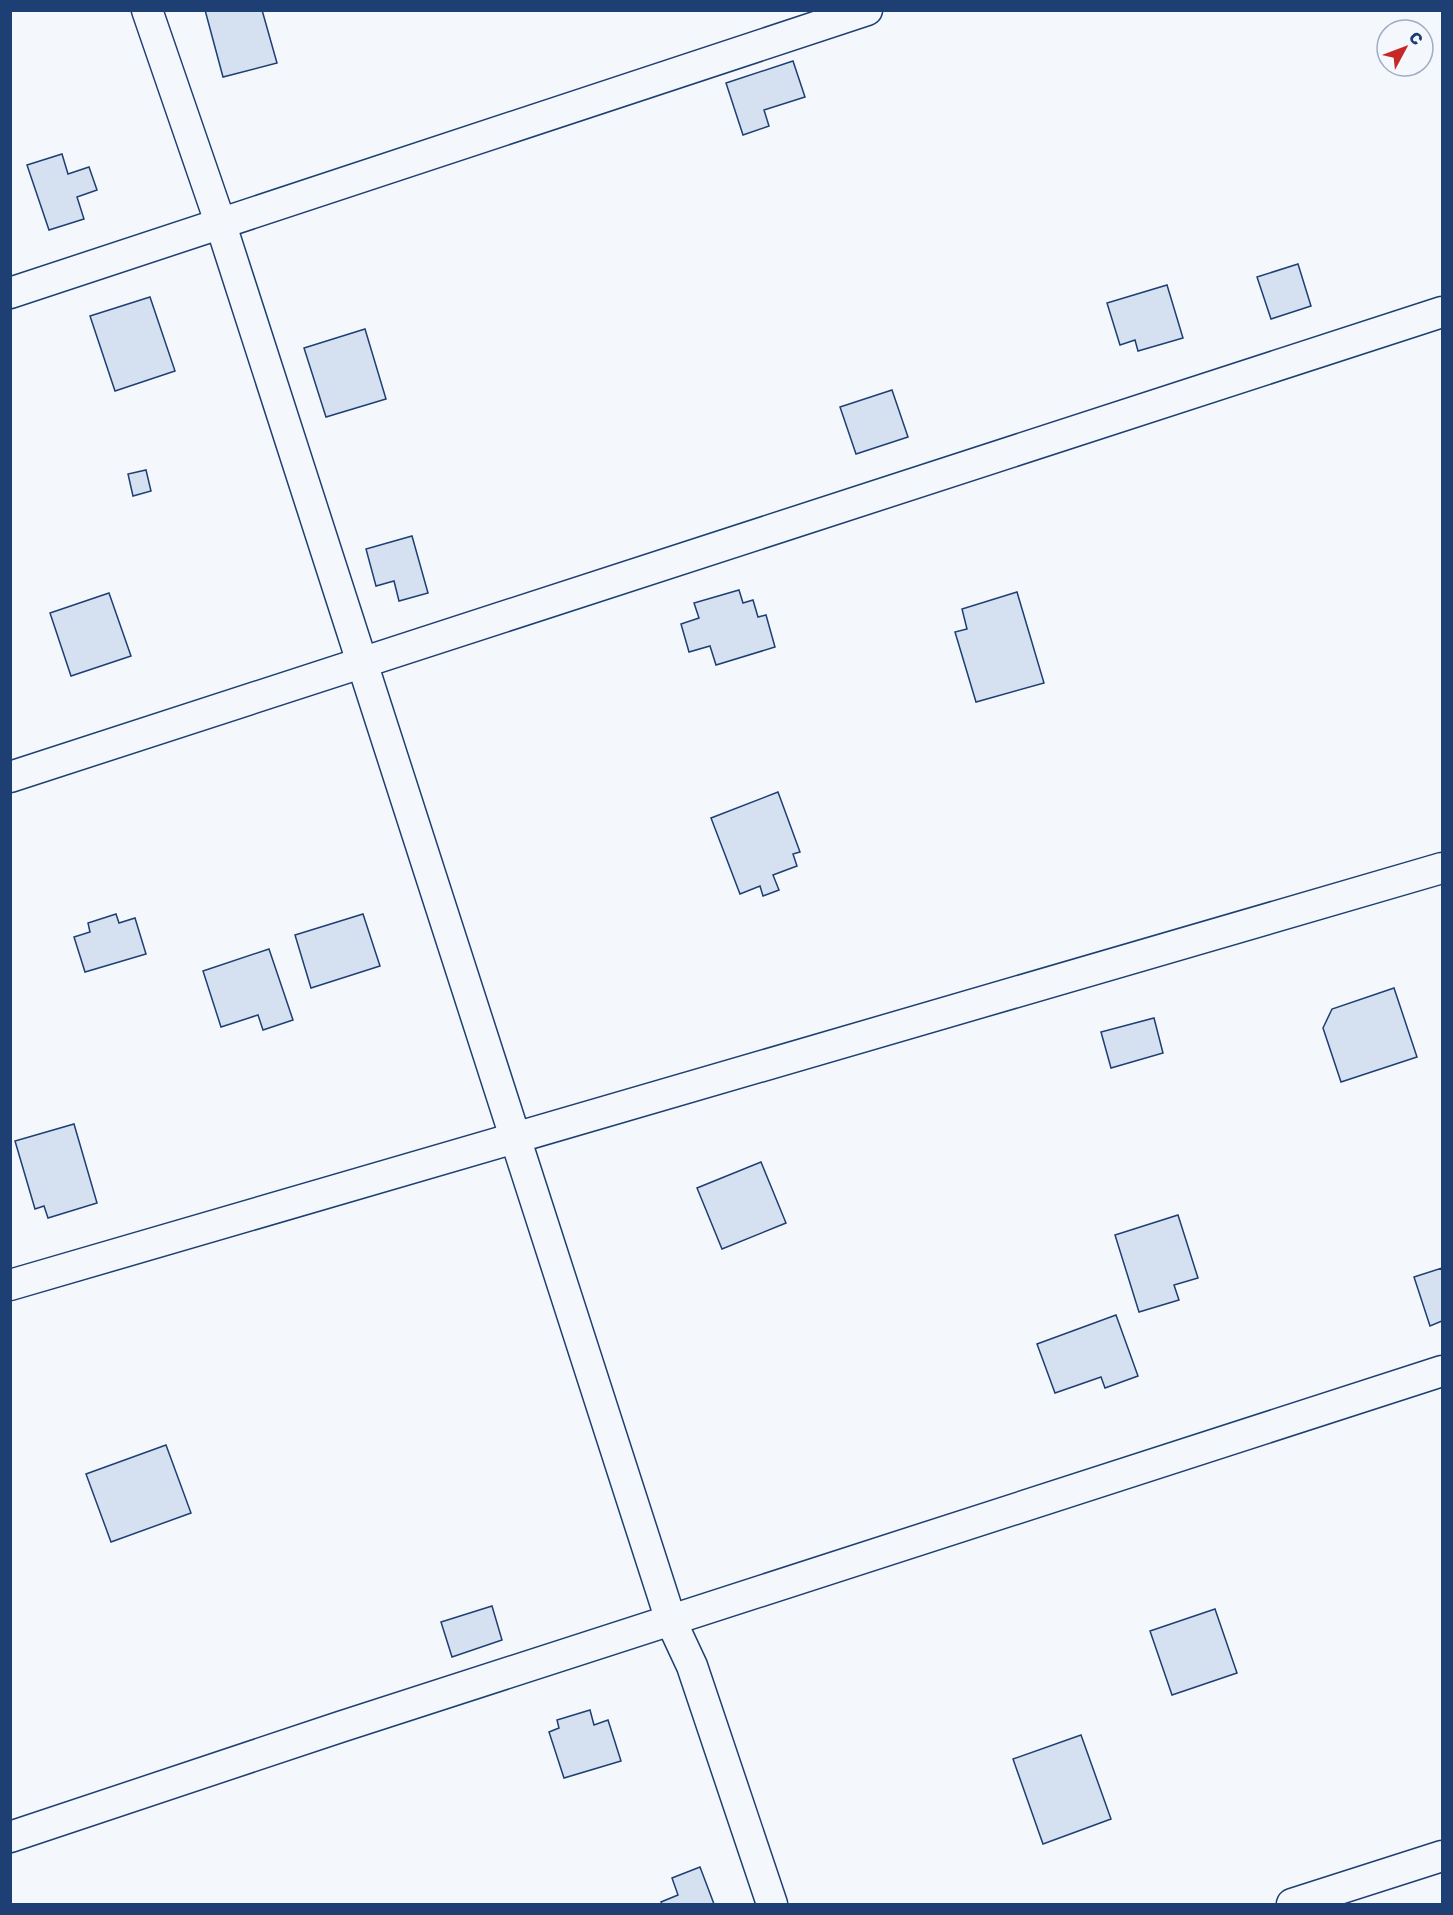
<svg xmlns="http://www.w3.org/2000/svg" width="1453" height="1915" font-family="'Golos Text',sans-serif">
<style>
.building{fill:#d5e0f0;stroke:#1d3f73;stroke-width:1.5}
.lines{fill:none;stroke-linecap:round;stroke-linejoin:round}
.minor-casing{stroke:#1d3f73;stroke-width:33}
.minor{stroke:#f4f7fb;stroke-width:30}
</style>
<rect width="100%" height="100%" fill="#f4f7fb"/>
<g class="building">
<polygon points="205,10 262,10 277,63 223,77"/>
<polygon points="793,61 805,97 764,110 769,126 743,135 726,83"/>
<polygon points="62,154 68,174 89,167 97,190 77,197 84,219 49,230 27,165"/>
<polygon points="1298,264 1311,306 1271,319 1257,277"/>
<polygon points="1167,285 1183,338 1138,351 1135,340 1120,345 1107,303"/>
<polygon points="150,297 175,371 115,391 90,316"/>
<polygon points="365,329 386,399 326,417 304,348"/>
<polygon points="892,390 908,437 856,454 840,407"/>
<polygon points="146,470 151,491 133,496 128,474"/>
<polygon points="412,536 428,593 399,601 394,581 376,586 366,549"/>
<polygon points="739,590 743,603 753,600 758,617 766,615 775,647 716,665 710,646 689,652 681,624 699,618 694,603"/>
<polygon points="1017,592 1044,683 976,702 955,632 967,629 962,609"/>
<polygon points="109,593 131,656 71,676 50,613"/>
<polygon points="778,792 800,852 793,854 797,866 773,875 779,890 763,896 760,886 740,894 711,818"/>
<polygon points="116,914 119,923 135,918 146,954 85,972 74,937 90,932 88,923"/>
<polygon points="363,914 380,966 311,988 295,935"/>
<polygon points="269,949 293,1020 263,1030 258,1015 221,1027 203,971"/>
<polygon points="1394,988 1417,1057 1341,1082 1323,1028 1332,1009"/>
<polygon points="1154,1018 1163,1053 1111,1068 1101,1032"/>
<polygon points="74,1124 97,1203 48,1218 44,1206 35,1209 15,1141"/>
<polygon points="761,1162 786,1223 722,1249 697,1188"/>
<polygon points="1178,1215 1198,1278 1174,1285 1179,1300 1139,1312 1115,1235"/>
<polygon points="1442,1268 1442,1321 1430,1326 1414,1277"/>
<polygon points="1116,1315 1138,1376 1105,1388 1101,1377 1055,1393 1037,1344"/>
<polygon points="166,1445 191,1513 111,1542 86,1474"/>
<polygon points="492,1606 502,1640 452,1657 441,1622"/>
<polygon points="1215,1609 1237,1673 1172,1695 1150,1631"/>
<polygon points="590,1710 594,1725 608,1720 621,1761 564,1778 549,1732 559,1728 557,1720"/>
<polygon points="1081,1735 1111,1819 1043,1844 1013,1759"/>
<polygon points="700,1867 714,1904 662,1904 661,1902 678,1895 672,1878"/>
</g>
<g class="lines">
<defs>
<g id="minor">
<polyline points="147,10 221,225 671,1621 692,1666 772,1904"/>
<polyline points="10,293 867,10"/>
<polyline points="10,777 1442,312"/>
<polyline points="10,1285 1442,868"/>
<polyline points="10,1837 340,1727 1442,1371"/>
<polyline points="1292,1904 1442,1856"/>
</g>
</defs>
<use href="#minor" class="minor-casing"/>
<use href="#minor" class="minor"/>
</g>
<rect width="1453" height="1915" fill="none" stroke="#1d3f73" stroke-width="24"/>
<g transform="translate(1405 48) rotate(49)"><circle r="28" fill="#f4f7fb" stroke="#9eadc5" stroke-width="1.5"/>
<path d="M0-4.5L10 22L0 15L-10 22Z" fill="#c62828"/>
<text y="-9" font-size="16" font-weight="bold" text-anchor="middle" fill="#1d3f73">С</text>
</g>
</svg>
